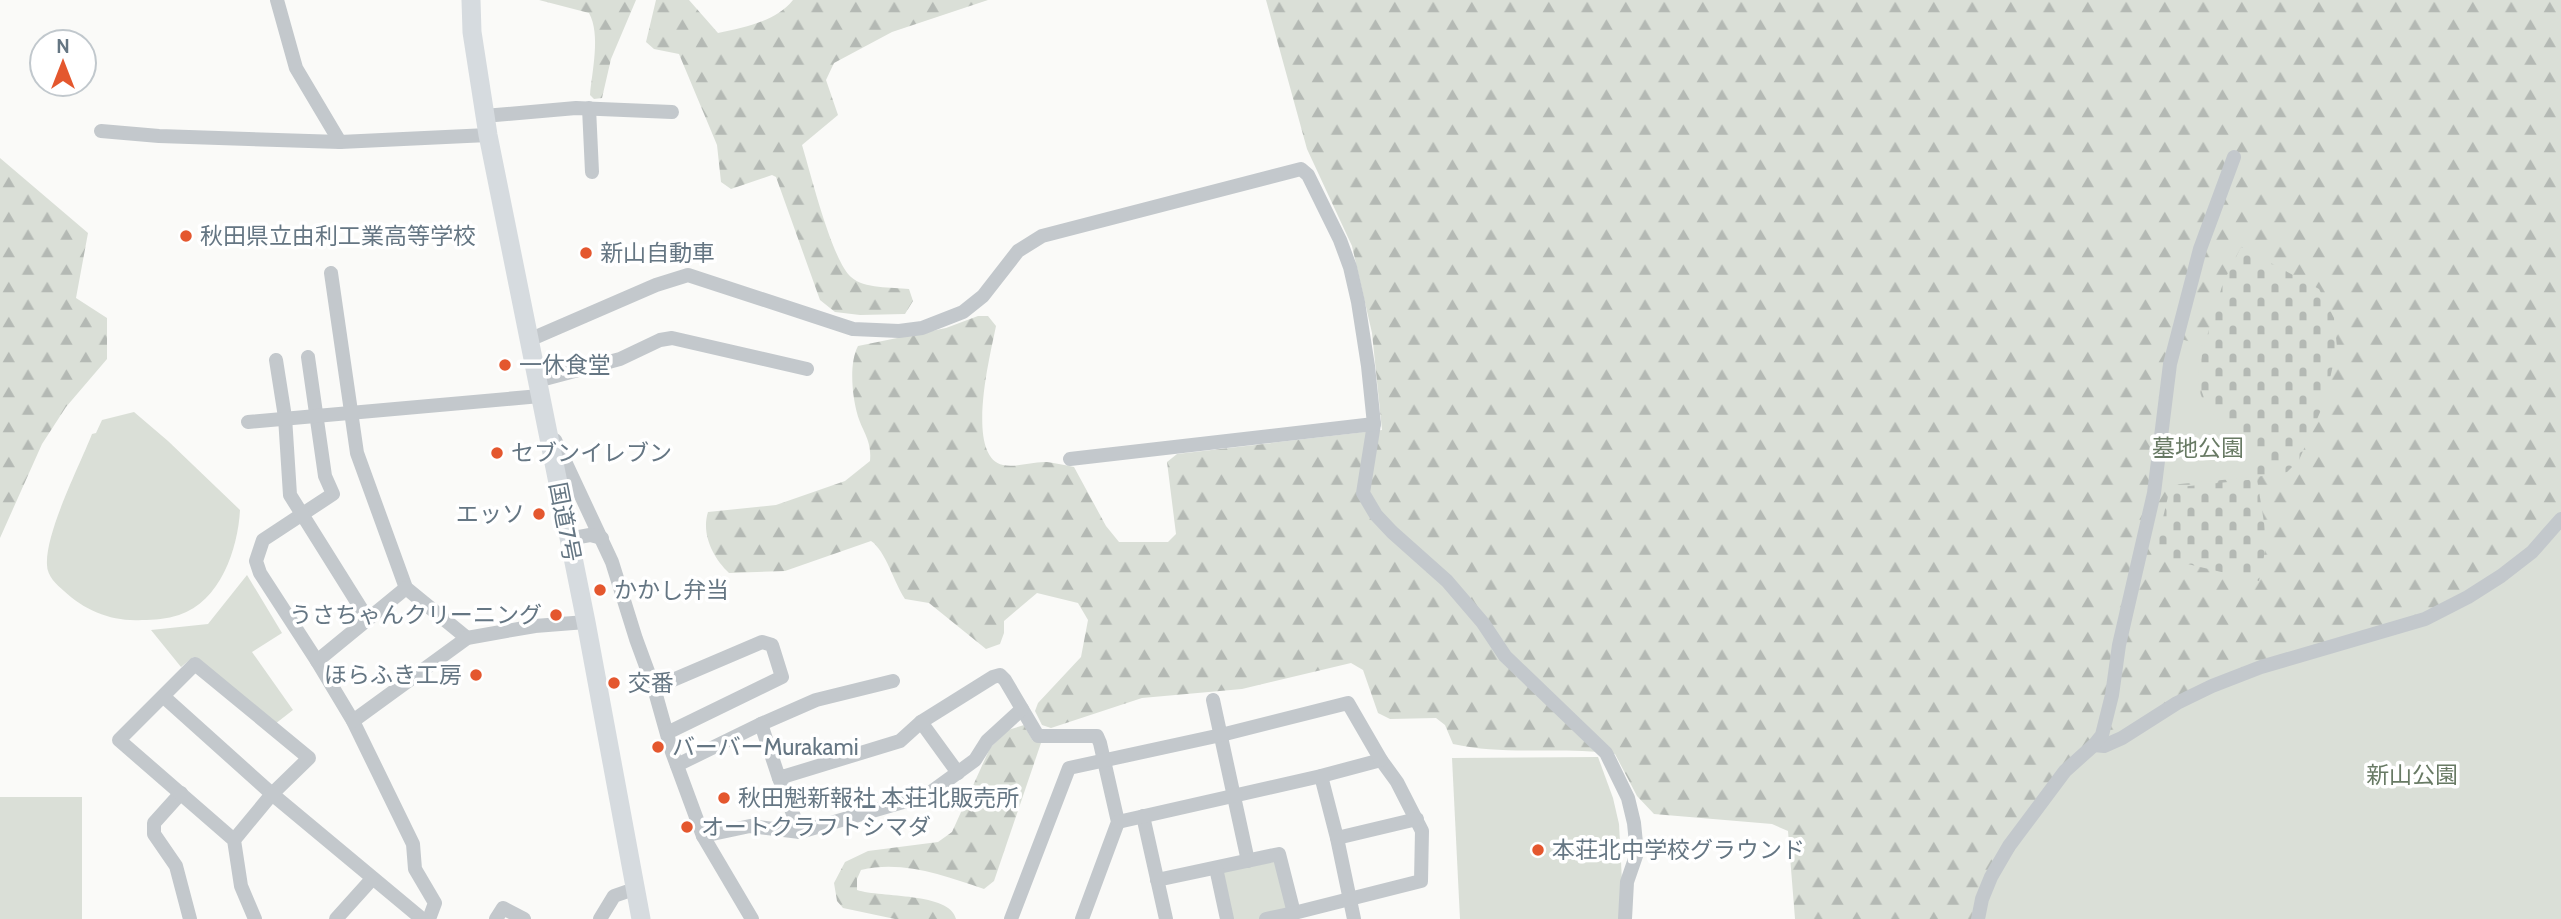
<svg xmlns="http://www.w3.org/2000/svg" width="2561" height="919" font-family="Cabin,'Noto Sans JP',sans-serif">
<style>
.forest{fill:url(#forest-firs)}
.cemetery{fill:url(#cemetery-stones)}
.park{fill:#dadfd7}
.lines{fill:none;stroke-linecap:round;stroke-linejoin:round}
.minor{stroke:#c3c8cc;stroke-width:14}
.highway{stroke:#d6dbdf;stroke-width:19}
.poi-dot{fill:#e4572e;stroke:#fff;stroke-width:2.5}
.labels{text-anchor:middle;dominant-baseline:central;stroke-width:7;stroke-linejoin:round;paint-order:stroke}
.poi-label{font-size:23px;fill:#657683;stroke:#fff;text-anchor:start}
.park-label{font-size:23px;fill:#687a64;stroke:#fff}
.street-label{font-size:23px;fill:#657683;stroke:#fff}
</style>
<defs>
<pattern id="forest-firs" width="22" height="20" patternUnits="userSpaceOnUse" patternTransform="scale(1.75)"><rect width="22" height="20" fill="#dadfd7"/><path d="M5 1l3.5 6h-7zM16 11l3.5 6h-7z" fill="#b4b9b4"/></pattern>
<pattern id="cemetery-stones" width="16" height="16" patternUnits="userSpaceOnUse" patternTransform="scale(1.75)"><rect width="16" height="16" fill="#dadfd7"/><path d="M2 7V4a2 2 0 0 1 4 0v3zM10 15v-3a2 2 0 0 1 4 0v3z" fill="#b4b9b4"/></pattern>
</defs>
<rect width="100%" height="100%" fill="#fafaf8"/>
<g class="forest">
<path d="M539,0h97l-25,59 -9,39 -8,1 -4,-4c2,-24 11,-60 -1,-82z"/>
<path d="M656,0h33l29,33c27,-6 57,-11 75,-33h195l-96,32 -58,31 -8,17 12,35 -36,30c8,26 30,116 49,132 13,12 41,10 58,12l4,12 -8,13 -45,1 -25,-3 -15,-12 -44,-123 -4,-2 -41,14 -10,-7 -4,-37 -38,-91 -25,-5 -8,-7z"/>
<path d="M1266,0h1295v919h-766l-7,-88 -16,-7 -118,-10 -17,-18 -22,-42c-54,-8 -109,2 -162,-10l-8,-19 -9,-7 -46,1 -12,-6 -15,-43 -12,-7 -109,26 -100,9 -91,30 -9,-3 -7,-14 3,-8 43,-46 7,-37 -10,-17 -41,-10 -33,28v12l-4,11 -14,5 -57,-46 -24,-4c-11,-16 -19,-48 -34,-58l-86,30 -56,2c-16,-15 -28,-39 -21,-61l68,-7 69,-24 25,-20c2,-22 -8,-29 -13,-48 -5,-19 -8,-50 1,-67l88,-18 32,-12h10l8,10c-5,26 -32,130 7,139 13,3 30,-4 44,-3 8,1 18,3 27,5l32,59 13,16h49l8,-8 -9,-72 10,-8 205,-24 -10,-97 -20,-87 -45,-97z"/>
<polygon points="0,158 88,233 76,298 107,318 107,359 66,407 42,444 0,538"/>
<path d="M1024,725l9,16 8,2 -47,138 -10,8c-39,-13 -81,-29 -123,-19l-4,9v11c24,8 93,2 99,29h-61l-52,-11 -6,-7 -3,-18 11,-21 23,-11 70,-9 14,-10 38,-84 18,-18z"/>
</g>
<g class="cemetery">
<polygon points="2241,247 2319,289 2334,318 2337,347 2325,401 2299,460 2287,472 2256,477 2257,459 2248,446 2209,412 2198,381 2199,363 2223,283"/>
<polygon points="2257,479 2267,541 2259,581 2154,556 2170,488"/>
</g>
<g class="park">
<path d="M2181,339l24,7c-17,49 0,63 35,94 7,5 15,13 17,21 1,5 -1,11 -3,16l-95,9z"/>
<path d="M134,412l34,29 72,69c-2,39 -20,92 -61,105 -12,4 -25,5 -37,5 -29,2 -57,-9 -78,-29 -7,-6 -17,-15 -17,-26 -2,-32 32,-98 45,-131l4,-1 6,-13z"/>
<polygon points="2561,519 2561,919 1979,919 1983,899 2078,751 2178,704 2468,597"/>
<polygon points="247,575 282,633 252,652 293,710 275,724 193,657 181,667 151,630 208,624"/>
<polygon points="1598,757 1613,798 1619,824 1624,919 1460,919 1452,758"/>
<rect x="0" y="797" width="82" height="122"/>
<polygon points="1279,854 1294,913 1266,919 1227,919 1216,868"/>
</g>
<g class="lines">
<g class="minor">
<polyline points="277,0 296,68 340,142"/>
<polyline points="589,108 592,172"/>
<polyline points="484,116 576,108 672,112"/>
<polyline points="101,131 159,136 340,142 488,135"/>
<polyline points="331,273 357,453 406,588 467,638"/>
<polyline points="529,340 656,285 688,275 853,329 899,331 922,328 963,312 983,296 1018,251 1042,236 1301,169 1308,175 1340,240 1350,267 1358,302 1368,366 1374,424 1363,493 1376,515 1392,532 1447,581 1483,623 1505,656 1606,753 1628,798 1634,823 1637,853 1627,882 1625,919"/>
<polyline points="308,357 325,476 333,494 263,540 256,561 260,573 317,661 353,721 413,844 415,869 435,903 429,919"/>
<polyline points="276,360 285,417 290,495 367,618"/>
<polyline points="537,381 620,359 660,340 672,338 807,369"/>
<polyline points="248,422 540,396"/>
<polyline points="555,440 612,562 636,639 654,688 672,752 703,836 752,919"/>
<polyline points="1070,459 1374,424"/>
<polyline points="568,539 590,535 602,538"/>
<polyline points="317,661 406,588"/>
<polyline points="654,688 762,642 772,645 782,677 667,733"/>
<polyline points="164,697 272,794 422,919"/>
<polyline points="1213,700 1248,861"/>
<polyline points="353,721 467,638 535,626 586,622"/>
<polyline points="921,722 958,773"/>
<polyline points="761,724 816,700 893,681"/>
<polyline points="2094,745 2104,746 2122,738 2177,703 2212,686 2261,667 2425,619 2468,597 2501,576 2532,552 2561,519"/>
<polyline points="677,765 761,724 779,778 900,741 921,722 993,677 1000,675 1005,680 1038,736 1097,736 1100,743 1118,822 1082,919"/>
<polyline points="1321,776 1337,838 1354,919"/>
<polyline points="779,778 800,832"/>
<polyline points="181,793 154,823 154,834 176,866 190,919"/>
<polyline points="1143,816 1166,919"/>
<polyline points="1118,822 1321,776 1381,760 1397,782 1422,831 1421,881 1294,913 1279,854 1157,880"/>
<polyline points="703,836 750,826 800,832 927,795 975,760 987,741 1022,709"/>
<polyline points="1337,838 1417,819"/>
<polyline points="234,840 272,794 309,758 195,664 119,740 234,840 241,886 255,919"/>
<polyline points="1216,868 1227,919"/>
<polyline points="336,919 372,879"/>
<polyline points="496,919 503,908 524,919"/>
<polyline points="600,919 614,896 637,888"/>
<polyline points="1011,919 1069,768 1221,735 1348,703 1381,760"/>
<polyline points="1266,919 1294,913"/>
<polyline points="1978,919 1982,899 1991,877 2009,846 2065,771 2094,745 2102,735 2112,695 2119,645 2154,493 2170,364 2200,249 2234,157"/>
</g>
<polyline class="highway" points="471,0 472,32 488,135 586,622 641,919"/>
</g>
<g class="poi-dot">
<circle cx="186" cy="236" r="7"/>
<circle cx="586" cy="253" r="7"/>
<circle cx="505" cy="365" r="7"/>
<circle cx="497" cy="453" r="7"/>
<circle cx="539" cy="514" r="7"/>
<circle cx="600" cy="590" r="7"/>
<circle cx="556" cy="615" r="7"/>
<circle cx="476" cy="675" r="7"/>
<circle cx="614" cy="683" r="7"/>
<circle cx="658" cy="747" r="7"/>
<circle cx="724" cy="798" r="7"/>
<circle cx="687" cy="827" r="7"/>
<circle cx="1538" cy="850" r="7"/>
</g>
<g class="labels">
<g class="poi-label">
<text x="200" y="236">秋田県立由利工業高等学校</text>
<text x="600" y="253">新山自動車</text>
<text x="519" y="365">一休食堂</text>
<text x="511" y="453">セブンイレブン</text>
<text x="525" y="514" text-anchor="end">エッソ</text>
<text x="614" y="590">かかし弁当</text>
<text x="542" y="615" text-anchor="end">うさちゃんクリーニング</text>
<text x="462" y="675" text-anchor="end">ほらふき工房</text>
<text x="628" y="683">交番</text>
<text x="672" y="747">バーバーMurakami</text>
<text x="738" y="798">秋田魁新報社 本荘北販売所</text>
<text x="701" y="827">オートクラフトシマダ</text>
<text x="1552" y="850">本荘北中学校グラウンド</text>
</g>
<g class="park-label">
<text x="2198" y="448">墓地公園</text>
<text x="2412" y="775">新山公園</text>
</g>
<g class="street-label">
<text transform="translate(565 522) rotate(79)">国道7号</text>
</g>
</g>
<g transform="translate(63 63)"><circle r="33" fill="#ffffff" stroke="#c1c8cd" stroke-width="2"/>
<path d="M0-5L12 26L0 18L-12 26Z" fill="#e4572e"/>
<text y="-10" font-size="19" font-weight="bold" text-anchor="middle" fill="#657683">N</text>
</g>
</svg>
